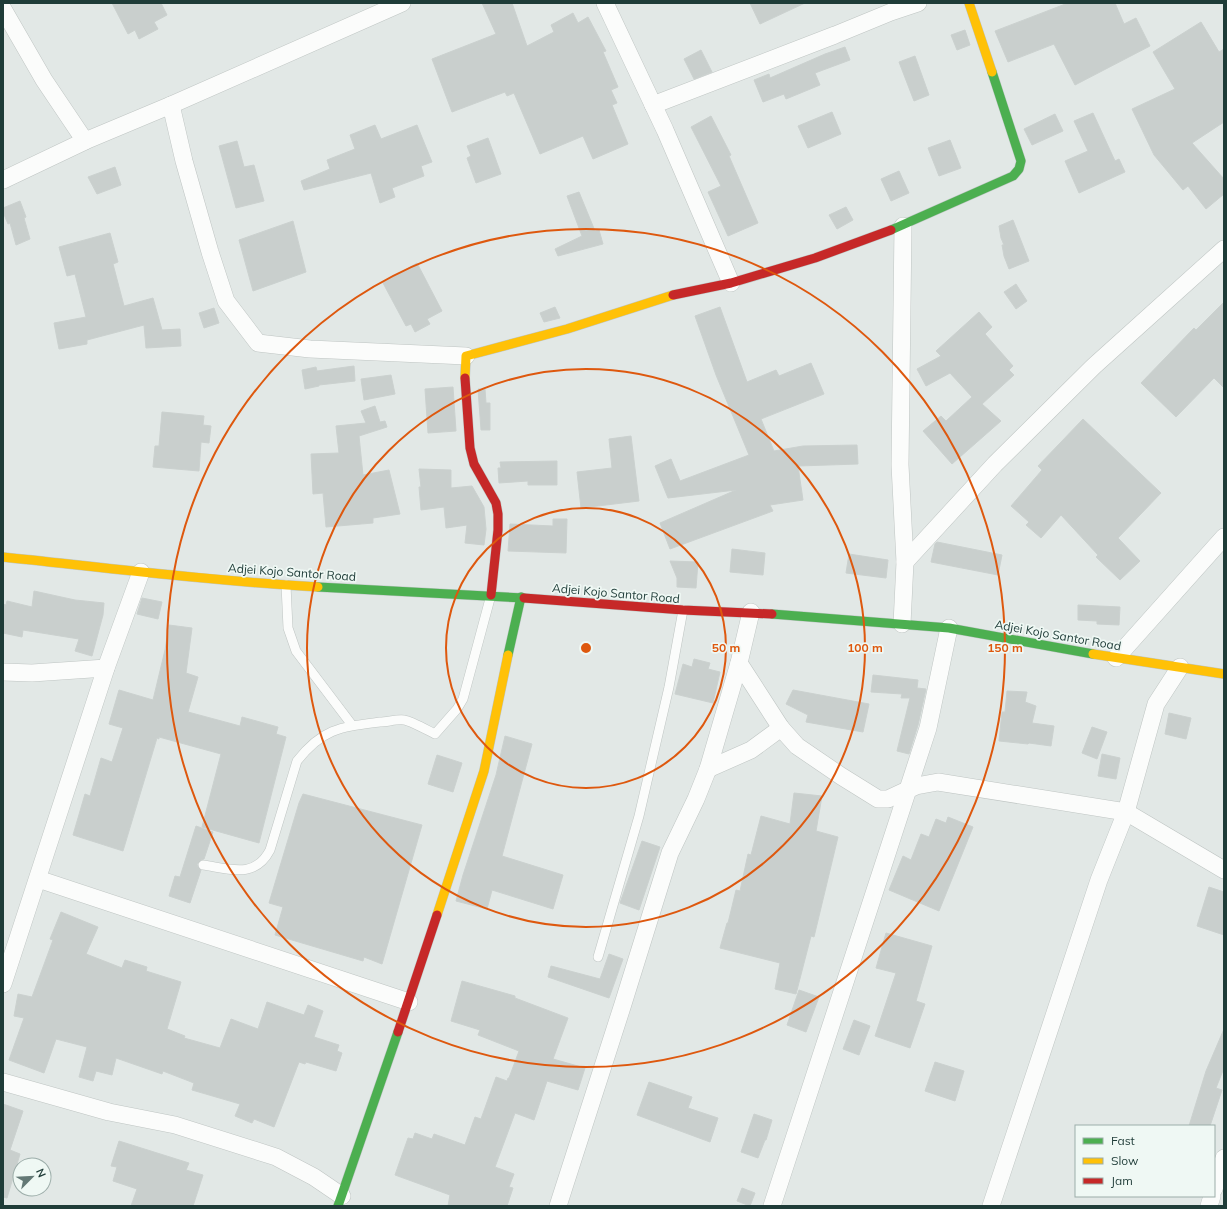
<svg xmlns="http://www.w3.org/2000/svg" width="1227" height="1209" font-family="Mulish,sans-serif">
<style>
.building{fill:#c9cfcd;stroke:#cbd1cf}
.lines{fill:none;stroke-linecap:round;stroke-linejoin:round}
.lane-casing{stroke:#bfc5c3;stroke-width:10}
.street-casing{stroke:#bfc5c3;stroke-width:18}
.fast-casing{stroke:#bec6c4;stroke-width:10}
.slow-casing{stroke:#bec6c4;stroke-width:10}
.jam-casing{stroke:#bec6c4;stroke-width:10}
.lane{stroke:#fbfcfb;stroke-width:9}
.street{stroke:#fbfcfb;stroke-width:17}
.fast{stroke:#4caf50;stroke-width:9}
.slow{stroke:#ffc107;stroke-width:9}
.jam{stroke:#c62828;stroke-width:9}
.ring{fill:none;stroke:#de580e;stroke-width:2}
.labels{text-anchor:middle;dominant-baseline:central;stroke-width:3.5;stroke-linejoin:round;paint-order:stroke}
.street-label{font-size:12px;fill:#1f3c38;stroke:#eff8f4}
.centre{fill:#de580e;stroke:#eff8f4;stroke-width:2}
.ring-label{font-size:12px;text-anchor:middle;font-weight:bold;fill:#de580e;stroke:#eff8f4;stroke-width:3.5;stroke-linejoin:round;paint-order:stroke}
</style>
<rect width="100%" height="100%" fill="#e2e8e6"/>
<g class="building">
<polygon points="112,3 161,3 167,15 154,22 158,29 139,39 135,30 128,34"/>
<polygon points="482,3 512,3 527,46 554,32 551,25 573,13 578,23 588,17 606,51 603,52 618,87 611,90 617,103 612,105 628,144 593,159 583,136 540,154 514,93 507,96 505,92 452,112 432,59 496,34"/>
<polygon points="750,3 805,3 760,24"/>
<polygon points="1068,3 1115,3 1124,24 1136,18 1150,46 1075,85 1054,44 1008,62 995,31"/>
<polygon points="1201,22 1219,52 1224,49 1224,122 1192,143 1224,179 1224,194 1206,209 1188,186 1183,190 1154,155 1132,109 1175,89 1153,52"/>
<polygon points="965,30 970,45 957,50 951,35"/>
<polygon points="845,47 850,60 815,73 820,85 786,99 784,94 763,102 754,80 769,74 770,78 825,54"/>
<polygon points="701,50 712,72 694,79 684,59"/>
<polygon points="915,56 929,95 914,101 899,62"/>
<polygon points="832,112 841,134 808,148 798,126"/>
<polygon points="1093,113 1115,161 1119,159 1125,172 1079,193 1065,161 1088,151 1074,121"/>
<polygon points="1055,114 1063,131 1032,145 1024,129"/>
<polygon points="711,116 731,155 729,156 758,223 728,236 708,192 721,186 691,127"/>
<polygon points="375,125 381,139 417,125 432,162 421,166 424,176 392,188 395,197 380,203 371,173 304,190 301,181 330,169 327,160 355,149 350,135"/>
<polygon points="488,138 501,174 476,183 467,158 471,156 467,146"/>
<polygon points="950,140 961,168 939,176 928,148"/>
<polygon points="237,141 244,167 254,165 264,201 236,208 219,146"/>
<polygon points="115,167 121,185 97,194 88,177"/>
<polygon points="899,171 909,193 891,201 881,179"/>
<polygon points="579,192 595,231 599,230 603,244 558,256 555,249 582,236 567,196"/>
<polygon points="20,201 26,217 24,218 30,239 16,245 10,223 8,224 3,212 3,208"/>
<polygon points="846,207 853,220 837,229 829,215"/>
<polygon points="1013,220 1029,261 1009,269 1004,256 1002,245 1004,245 1001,238 999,226"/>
<polygon points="293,221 306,272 253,291 239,240"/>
<polygon points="110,233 118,262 113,264 124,306 153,298 162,330 180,329 181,346 146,348 144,325 87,340 87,344 59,349 54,323 86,317 75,274 67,276 59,247"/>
<polygon points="417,263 442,311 427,319 430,324 415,332 411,324 406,326 383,283"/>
<polygon points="1016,284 1027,301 1016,309 1004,292"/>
<polygon points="1224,302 1224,388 1214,378 1176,417 1141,383 1194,328 1196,330"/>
<polygon points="555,307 560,318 544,322 540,313"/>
<polygon points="720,307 747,382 776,370 779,376 811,363 824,394 761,419 774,451 803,446 857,445 858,464 798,466 803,500 770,505 773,511 670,549 660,523 736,490 668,498 655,466 671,459 680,481 749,455 716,375 695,316"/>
<polygon points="214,308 219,323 204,328 199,313"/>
<polygon points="979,312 992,327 985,334 1013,366 1009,370 1014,375 982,404 1001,421 952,464 923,431 941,416 946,421 972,397 950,373 926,386 917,369 941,356 936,351"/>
<polygon points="354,366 355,381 319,385 319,386 305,389 302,370 316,367 317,371"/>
<polygon points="391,375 395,394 364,400 361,379"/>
<polygon points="453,387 456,431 428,433 425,389"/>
<polygon points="478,389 485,389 486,403 490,403 490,430 481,430"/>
<polygon points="375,406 380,422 385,421 387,427 359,436 363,475 389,470 400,514 373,518 373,523 326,527 323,493 313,494 311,454 339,453 336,426 366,423 361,411"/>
<polygon points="162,412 204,416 203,425 211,426 209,443 201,442 199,471 153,467 155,446 159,446"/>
<polygon points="1083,419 1161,493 1118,538 1140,561 1120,580 1096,557 1098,555 1061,515 1041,538 1026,525 1029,522 1011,506 1042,470 1038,466"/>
<polygon points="631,436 639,501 581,508 577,472 612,468 609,439"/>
<polygon points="557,461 557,485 528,485 528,481 499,483 498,468 501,468 500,462"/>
<polygon points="419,469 451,470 451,488 472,486 484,507 486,529 484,545 465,543 467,525 446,528 444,507 421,510 419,487 421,487"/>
<polygon points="553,519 567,519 566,553 508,551 510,524 553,526"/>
<polygon points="937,542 1002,555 998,575 931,562 935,544"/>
<polygon points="732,549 765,553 763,575 730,572"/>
<polygon points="849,554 888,560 886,578 846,573"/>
<polygon points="670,561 698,562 696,588 677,587 677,578"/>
<polygon points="34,591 75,600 104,603 103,615 92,656 75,651 79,639 23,630 22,637 3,633 3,604 6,605 7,601 32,607"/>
<polygon points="142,598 162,602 158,619 137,614"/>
<polygon points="1078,605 1120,607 1119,625 1097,624 1097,621 1078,620"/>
<polygon points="169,625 192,628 186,673 198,677 188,712 240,726 242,717 278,727 276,734 286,737 259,843 202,827 221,754 159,737 159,739 157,738 123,851 73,835 85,794 90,796 101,758 112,762 123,728 109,724 119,690 153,700 165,650"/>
<polygon points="694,659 710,663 708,669 720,672 713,703 675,694 683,664 692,667"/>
<polygon points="873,675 918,680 917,688 926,689 918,725 909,754 897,751 910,698 901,698 902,694 871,692"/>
<polygon points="793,690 869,704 863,732 806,722 808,715 786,704"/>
<polygon points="1007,691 1027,692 1025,702 1036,706 1032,723 1054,726 1051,746 1029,743 1028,744 999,741 1002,712 1005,712"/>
<polygon points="1169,713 1191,718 1186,739 1165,734"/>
<polygon points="1092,727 1107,732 1097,759 1082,753"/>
<polygon points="505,736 532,744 502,856 563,875 553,909 492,890 487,909 456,901 463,875 496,775"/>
<polygon points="1102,754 1120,758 1116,779 1098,776"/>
<polygon points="437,755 462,763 453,792 428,784"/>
<polygon points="794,793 822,796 816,831 838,837 814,937 811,936 796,994 775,989 780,963 720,948 727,923 728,923 736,890 740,891 748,854 751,855 761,816 790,824"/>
<polygon points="303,794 422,825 382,964 364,957 363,961 275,935 283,907 269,903 299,803"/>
<polygon points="948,817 973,827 939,911 889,890 903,856 911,860 921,834 929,837 936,819 946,823"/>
<polygon points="196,826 213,832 204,859 201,860 197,864 198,867 201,870 190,903 169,896 175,876 180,877"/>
<polygon points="642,841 660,847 639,910 620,903"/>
<polygon points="1209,887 1224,892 1224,935 1197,926"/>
<polygon points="61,912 98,927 86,954 122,968 125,960 147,967 146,971 181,982 167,1029 185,1036 184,1038 220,1048 231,1019 258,1029 267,1002 304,1015 308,1005 323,1011 314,1037 339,1045 337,1051 342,1053 336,1071 306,1062 305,1064 299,1062 274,1127 254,1119 252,1123 235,1116 240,1104 192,1090 194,1083 163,1071 162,1074 116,1058 112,1075 96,1071 93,1081 79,1077 87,1047 56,1039 44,1073 9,1060 24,1018 14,1016 18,994 32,997 53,940 50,939"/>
<polygon points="886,933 932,946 916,1001 925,1004 910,1048 875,1036 896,973 876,968"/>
<polygon points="609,954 623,959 609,998 548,977 551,966 600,979"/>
<polygon points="462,981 515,996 515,998 568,1018 553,1059 585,1068 578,1090 547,1081 534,1120 515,1113 495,1167 514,1174 509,1187 513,1188 507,1206 448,1206 450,1195 395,1175 408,1138 413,1139 415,1133 432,1139 434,1134 465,1145 475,1117 481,1119 496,1077 507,1081 508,1078 509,1078 519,1051 478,1035 480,1030 451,1021"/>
<polygon points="799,990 819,997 806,1032 787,1025"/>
<polygon points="854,1020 870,1026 859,1055 843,1049"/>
<polygon points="1224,1029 1224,1068 1216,1088 1222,1090 1210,1126 1189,1126 1206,1071"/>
<polygon points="935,1062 964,1071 955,1101 925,1091"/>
<polygon points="649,1082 692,1097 688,1108 718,1118 710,1142 637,1115"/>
<polygon points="3,1104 23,1111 10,1150 20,1154 7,1198 3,1197"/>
<polygon points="754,1114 772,1120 766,1140 765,1140 758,1158 741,1152"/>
<polygon points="119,1141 189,1163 186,1170 203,1175 193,1206 131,1206 137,1189 113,1181 117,1167 111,1166"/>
<polygon points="742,1188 755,1193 750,1206 737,1201"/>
</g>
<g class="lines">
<defs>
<g id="lane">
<polyline points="286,585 288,628 296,651 352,725"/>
<path d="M203,865c27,4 52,14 67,-15l27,-89c26,-33 44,-34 83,-39 7,0 17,-3 24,-2 7,1 23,10 31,14l22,-25 6,-10 28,-104"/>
<polyline points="598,957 639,816 669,687 683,610"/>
</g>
<g id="street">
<polyline points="605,3 665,130 731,283"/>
<polyline points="3,9 44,80 85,141"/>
<polyline points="171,105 184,161 210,252 226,301 258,343 310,349 466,356"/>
<polyline points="653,105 835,35 891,12 918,3"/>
<polyline points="3,180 85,141 171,105 402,3"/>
<polyline points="905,562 995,464 1094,366 1224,249"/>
<polyline points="902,624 905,562 900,465 903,226"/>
<polyline points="1116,658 1224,537"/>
<polyline points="739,663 781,728"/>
<polyline points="3,672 32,673 106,668"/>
<polyline points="708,769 751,750 781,728 797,746 841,776 878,799 888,799 916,786 938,782 1126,812 1224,870"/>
<polyline points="38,879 409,1002"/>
<polyline points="3,984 106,668 141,572"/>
<polyline points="3,1082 109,1112 175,1125 276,1157 314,1177 342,1196"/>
<polyline points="1214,1189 1224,1158"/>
<polyline points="558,1206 623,1004 670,853 696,799 708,769 739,663 751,612"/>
<polyline points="772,1206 928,728 949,628"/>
<polyline points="991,1206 1099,880 1126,812 1156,704 1180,667"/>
<polyline points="1209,1206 1212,1196"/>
</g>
<g id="fast">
<polyline points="891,230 1013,176 1019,169 1021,161 992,72"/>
<polyline points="318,587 524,598"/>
<polyline points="772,614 949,628 1093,654"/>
<polyline points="508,655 521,597"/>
<polyline points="338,1206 398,1032"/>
</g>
<g id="slow">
<polyline points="969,3 992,72"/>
<polyline points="465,378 466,356 567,329 673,295"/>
<path d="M3,557c105,11 210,24 315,30"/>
<polyline points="1093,654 1224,674"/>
<polyline points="437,915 484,771 508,655"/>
</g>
<g id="jam">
<polyline points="673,295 731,283 815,258 891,230"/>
<polyline points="465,378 470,448 474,464 496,503 498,514 498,530 491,595"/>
<polyline points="524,598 683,610 772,614"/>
<polyline points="398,1032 437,915"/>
</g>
</defs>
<use href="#lane" class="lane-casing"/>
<use href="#street" class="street-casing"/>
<use href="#fast" class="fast-casing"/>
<use href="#slow" class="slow-casing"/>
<use href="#jam" class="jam-casing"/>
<use href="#lane" class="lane"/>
<use href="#street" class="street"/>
<use href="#fast" class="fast"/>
<use href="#slow" class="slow"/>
<use href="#jam" class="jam"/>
</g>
<g class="ring">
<circle cx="586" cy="648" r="140"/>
<circle cx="586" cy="648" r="279"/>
<circle cx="586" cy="648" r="419"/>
</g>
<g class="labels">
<g class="street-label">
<text transform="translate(292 572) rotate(4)">Adjei Kojo Santor Road</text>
<text transform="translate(616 593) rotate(5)">Adjei Kojo Santor Road</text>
<text transform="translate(1058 635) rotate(10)">Adjei Kojo Santor Road</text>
</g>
</g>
<circle cx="586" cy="648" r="6" class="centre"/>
<g class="ring-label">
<text x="726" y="652">50 m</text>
<text x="865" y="652">100 m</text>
<text x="1005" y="652">150 m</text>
</g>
<rect width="1227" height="1209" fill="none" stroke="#1f3c38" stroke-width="8"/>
<rect x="1075" y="1125" width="140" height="72" fill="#eff8f4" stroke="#9cada9"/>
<rect x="1083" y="1138" width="20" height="6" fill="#4caf50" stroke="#9cada9"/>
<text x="1111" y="1145" font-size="12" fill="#1f3c38">Fast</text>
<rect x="1083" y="1158" width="20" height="6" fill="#ffc107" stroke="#9cada9"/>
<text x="1111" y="1165" font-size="12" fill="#1f3c38">Slow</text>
<rect x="1083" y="1178" width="20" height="6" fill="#c62828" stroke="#9cada9"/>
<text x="1111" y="1185" font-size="12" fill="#1f3c38">Jam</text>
<g transform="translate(32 1177) rotate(66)"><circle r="19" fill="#eff8f4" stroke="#9cada9"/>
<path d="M0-3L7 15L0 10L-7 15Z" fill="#637875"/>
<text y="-6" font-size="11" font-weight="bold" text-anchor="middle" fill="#1f3c38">N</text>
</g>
</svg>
